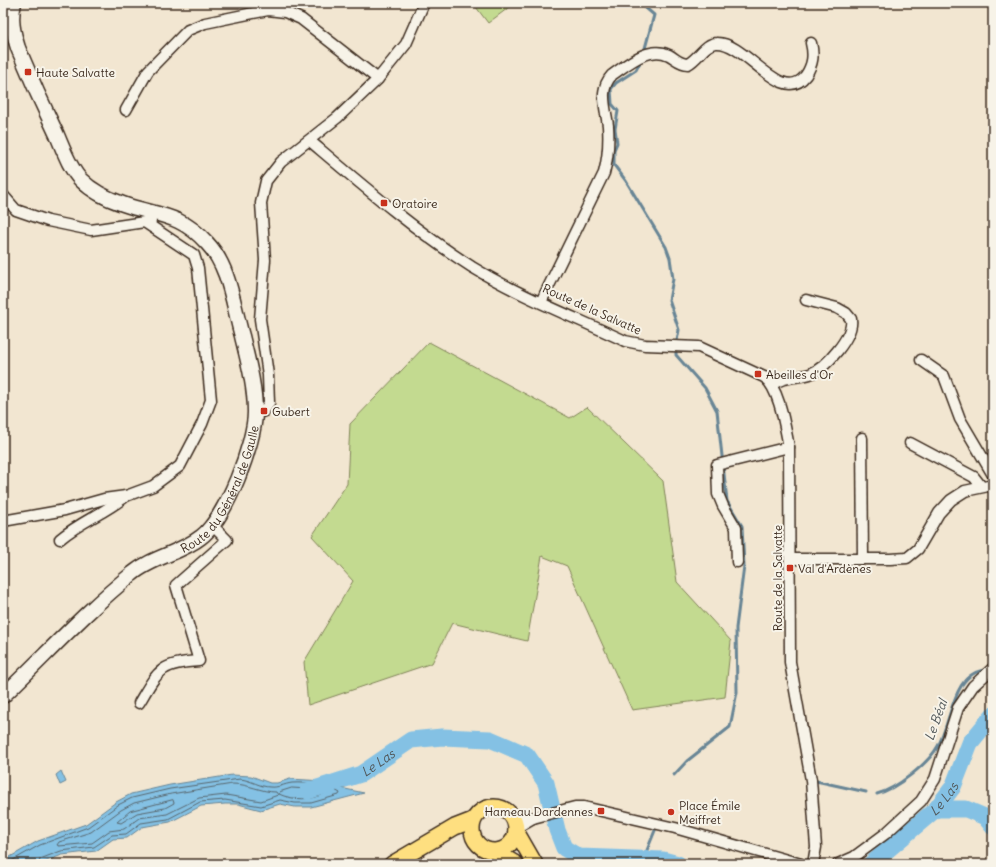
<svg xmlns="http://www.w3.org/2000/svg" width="996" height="867" font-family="Delius,sans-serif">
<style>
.green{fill:#c3da90;stroke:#7f8257}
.water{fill:#84c1e4;stroke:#678595}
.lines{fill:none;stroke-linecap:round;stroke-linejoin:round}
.shore{stroke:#58666d;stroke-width:1}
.stream{stroke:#678595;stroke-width:3}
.river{stroke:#84c1e4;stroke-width:17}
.street-casing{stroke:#3b2a1e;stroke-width:13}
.secondary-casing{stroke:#3b2a1e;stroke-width:17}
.primary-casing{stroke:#3b2a1e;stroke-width:18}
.street{stroke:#f7f3e8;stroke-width:10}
.secondary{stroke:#f7f3e8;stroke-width:14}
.primary{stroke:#fedf80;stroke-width:15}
.poi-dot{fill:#c8321e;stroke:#f7f3e8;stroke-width:1.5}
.labels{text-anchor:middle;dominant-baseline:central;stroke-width:4;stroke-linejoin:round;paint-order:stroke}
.poi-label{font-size:12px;fill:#3b2a1e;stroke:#f7f3e8;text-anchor:start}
.street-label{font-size:12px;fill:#3b2a1e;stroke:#f7f3e8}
.water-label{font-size:13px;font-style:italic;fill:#515759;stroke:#f7f3e8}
</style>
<rect width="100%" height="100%" fill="#f2e6d1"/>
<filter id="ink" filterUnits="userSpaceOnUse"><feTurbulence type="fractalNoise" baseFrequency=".025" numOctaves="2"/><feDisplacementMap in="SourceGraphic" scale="8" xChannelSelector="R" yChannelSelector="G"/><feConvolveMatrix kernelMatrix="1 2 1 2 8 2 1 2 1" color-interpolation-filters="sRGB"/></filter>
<g filter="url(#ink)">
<g class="green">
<polygon points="473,3 515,3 488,23"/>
<polygon points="429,342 570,418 587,407 663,481 677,582 731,641 725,697 632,710 567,566 542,556 527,641 452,623 432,663 308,705 304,662 353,581 312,536 347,484 350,424"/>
</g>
<g class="water">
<polygon points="61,771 66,782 60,785 56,775"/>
<polygon points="232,775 251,776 270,783 277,783 290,779 324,781 336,787 364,793 311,807 295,807 280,804 261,810 238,804 225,804 201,806 170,822 142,827 127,838 113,839 96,851 62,855 39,864 3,864 3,861 38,841 86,824 116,802 131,794 170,785"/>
</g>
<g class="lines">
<g class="shore">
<path d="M233,784c16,0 28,8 43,8l2,3 -17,6 -35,-6 -27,3 -32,16 -28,4 -15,11 -15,2 -17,12 -33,3 -2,-1 2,-3 32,-10 30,-22 13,-7 37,-9z"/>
<path d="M292,788l30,2 3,3c-11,8 -34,7 -46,1l1,-2z"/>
<polygon points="173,800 174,803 165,808 137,813 121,823 117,822 130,811"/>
<path d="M6,864l34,-19 48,-18 30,-22 14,-7 38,-9 70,-10c11,1 20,8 30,8 8,1 14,-3 22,-4 15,-1 36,2 48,10l-1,2 -28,8h-16l-15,-3 -19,6 -36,-6 -25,2 -32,17 -27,4 -15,11 -14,1 -18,12 -33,4 -21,8 -1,5"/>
</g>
<g class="stream">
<polyline points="640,3 654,15 644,52"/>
<polyline points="642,59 636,70 616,83 611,89 612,104 618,111 615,129 617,143 614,150 614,165 626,181 666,247 670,258 673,279 669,300 679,330 676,346 676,355 705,388 717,411 727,501 742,526 744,566 736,628 737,692 730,727 687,761 674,775"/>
<polyline points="816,781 866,792"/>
<path d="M877,794c19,-5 51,-30 61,-48 14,-24 14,-75 49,-76"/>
<polyline points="643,860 656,828"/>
</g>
<g class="river">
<path id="s1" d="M308,791l53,-17 50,-34 31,-3 48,2 37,16 19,28 11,47 7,18 15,9 84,3 15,4"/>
<polyline points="936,809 966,809 985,817 993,827"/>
<path id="s2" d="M871,864l65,-55 17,-22 17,-44 23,-28"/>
</g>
<defs>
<g id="street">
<polyline points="126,110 148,71 188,30 205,23 268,10 285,12 301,19 378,79"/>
<path d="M310,141c52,44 104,89 162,126 48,29 102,50 153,74l20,4 54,2 65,30c16,12 21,51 25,70l1,215 21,118 5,67 -3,17"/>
<polyline points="3,195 16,210 48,221 91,230 151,221"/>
<path d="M541,302l63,-129c4,-15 5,-32 4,-47 -2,-18 -10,-36 4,-51 16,-11 37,-30 57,-20 7,4 11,9 19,9 11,-6 17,-21 29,-21 29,-1 65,64 89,32 7,-11 8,-20 5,-32"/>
<polyline points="921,360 944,376 960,419 993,475"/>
<path d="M772,385c11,-9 25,-7 38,-11 16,-6 44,-38 41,-55l-5,-6 -9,-5 -31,-8"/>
<polyline points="255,414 264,411 269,403 268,375 260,319 265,260 261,203 266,181 281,162 337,118 377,80 406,44 424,3"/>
<polyline points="862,438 863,559"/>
<polyline points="910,443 974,477 981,486"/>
<polyline points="3,521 65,510 104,499 126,496 153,486 180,466 202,424 211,400 198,268 194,255 146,223"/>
<path d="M60,539c20,-17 45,-26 66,-43"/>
<polyline points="791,559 890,559 907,558 918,549 939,513 951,500 965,491 993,485"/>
<polyline points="737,562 736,528 723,506 718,494 717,465 789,447"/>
<path d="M139,703c19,-32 21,-40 60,-42l-23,-76 51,-45 -14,-14"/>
<polyline points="510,813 533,818"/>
<polyline points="516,828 533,818 575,807 584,807 675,828 801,864"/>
<polyline points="838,864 854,857 885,834 921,801 935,779 958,708 973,686 993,668"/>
</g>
<g id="secondary">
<path id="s3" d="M3,696c43,-41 83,-85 129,-122 20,-17 49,-21 69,-37 25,-19 54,-94 54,-125 0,-26 -7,-51 -13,-76 -9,-31 -12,-69 -35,-93 -27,-30 -50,-27 -84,-39 -15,-5 -31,-13 -42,-24 -11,-11 -18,-31 -24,-45 -14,-29 -27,-58 -39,-87 -5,-16 -8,-29 -4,-45"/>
</g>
<g id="primary">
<circle cx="494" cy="829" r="22"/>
<polyline points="516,831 535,864"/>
<polyline points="496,852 516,864"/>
<polyline points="392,864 455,827 473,820"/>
</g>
</defs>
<use href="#street" class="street-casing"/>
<use href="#secondary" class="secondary-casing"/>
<use href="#primary" class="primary-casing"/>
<use href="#street" class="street"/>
<use href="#secondary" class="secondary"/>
<use href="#primary" class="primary"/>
</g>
</g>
<g class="poi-dot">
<rect x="24" y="68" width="8" height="8" rx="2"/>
<rect x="380" y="199" width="8" height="8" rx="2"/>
<rect x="754" y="370" width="8" height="8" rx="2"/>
<rect x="260" y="407" width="8" height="8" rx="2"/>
<rect x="786" y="564" width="8" height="8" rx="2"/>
<rect x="597" y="807" width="8" height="8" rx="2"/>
<circle cx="671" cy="812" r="4"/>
</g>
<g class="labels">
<g class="poi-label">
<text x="36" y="72">Haute Salvatte</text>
<text x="392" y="203">Oratoire</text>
<text x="766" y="374">Abeilles d'Or</text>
<text x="272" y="411">Gubert</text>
<text x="798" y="568">Val d'Ardènes</text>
<text x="679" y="805">Place Émile<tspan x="679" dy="14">Meiffret</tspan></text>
<text x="593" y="811" text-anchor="end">Hameau Dardennes</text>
</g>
<g class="street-label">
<text transform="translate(592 309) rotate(24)">Route de la Salvatte</text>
<text stroke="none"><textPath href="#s3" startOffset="307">Route du Général de Gaulle</textPath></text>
<text transform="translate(777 578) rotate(-90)">Route de la Salvatte</text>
</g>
<g class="water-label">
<text transform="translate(936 720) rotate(-70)">Le Béal</text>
<text stroke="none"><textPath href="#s1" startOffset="76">Le Las</textPath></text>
<text stroke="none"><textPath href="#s2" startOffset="98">Le Las</textPath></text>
</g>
</g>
<rect width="996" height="867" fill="none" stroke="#f7f3e8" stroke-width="16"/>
<rect x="8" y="8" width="980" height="851" fill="none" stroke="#3b2a1e" stroke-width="1.5" filter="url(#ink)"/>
</svg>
